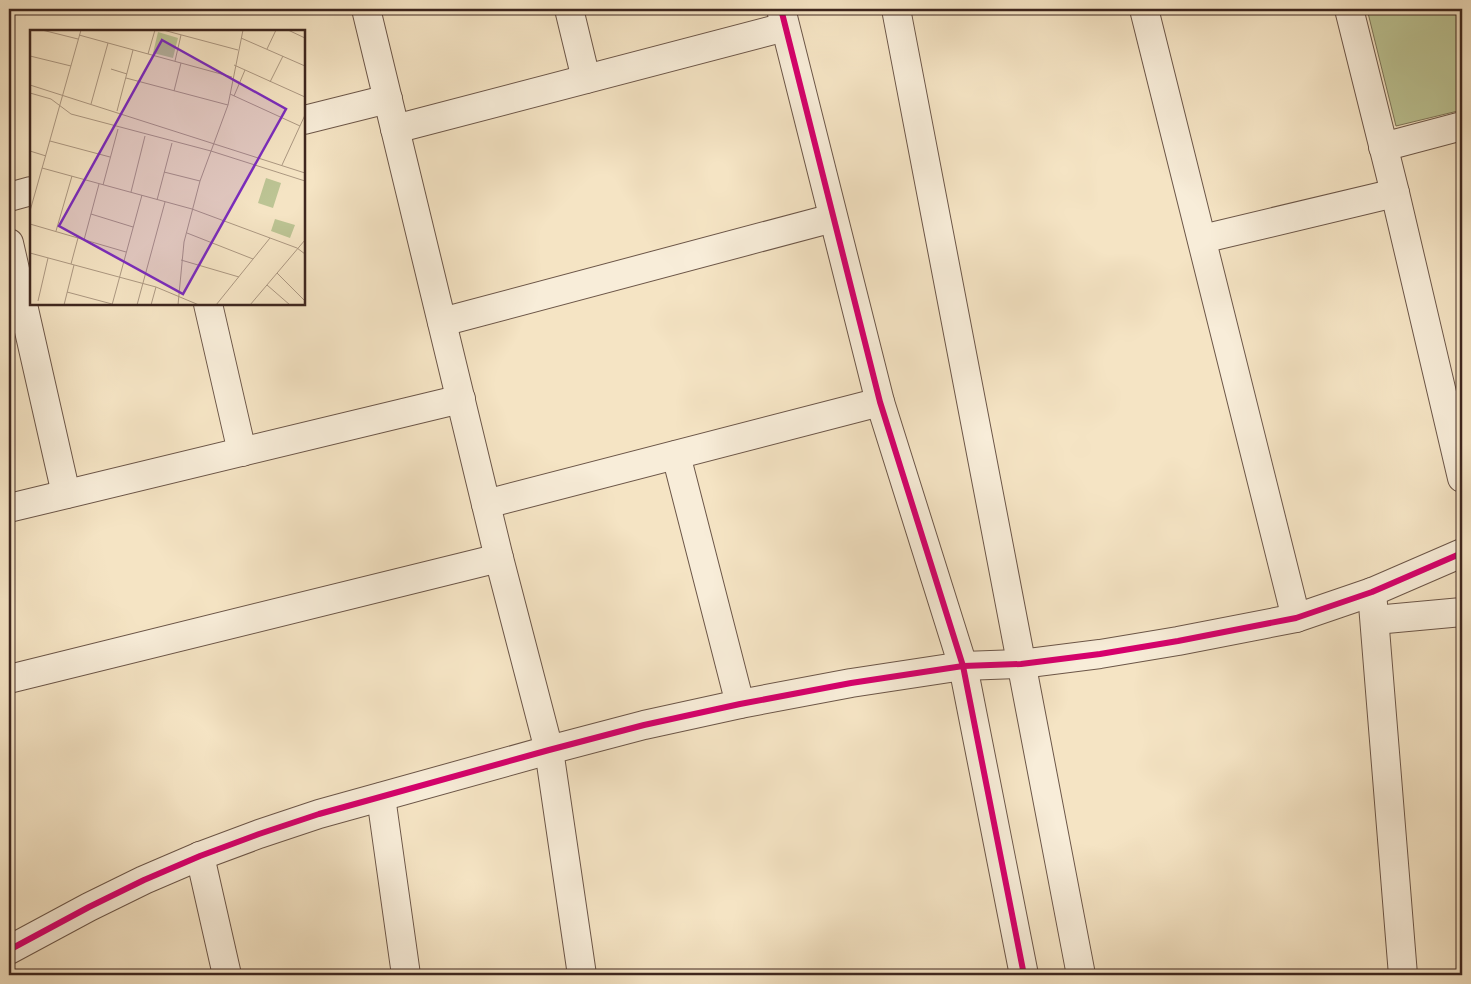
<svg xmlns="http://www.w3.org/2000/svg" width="1471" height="984" font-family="'Sorts Mill Goudy',serif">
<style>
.green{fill:#bcc494;stroke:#7d7559}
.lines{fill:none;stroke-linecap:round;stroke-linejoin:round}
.minor-casing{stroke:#6c5648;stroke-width:30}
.tertiary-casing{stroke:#6c5648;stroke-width:30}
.minor{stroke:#f8edd9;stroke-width:28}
.tertiary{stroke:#f8edd9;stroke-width:28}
.cycleway-casing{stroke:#f8edd9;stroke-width:9}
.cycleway{stroke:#d6006c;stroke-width:6}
.inset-road{fill:none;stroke:#ac9882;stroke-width:1}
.view{fill:#7b2cbf;fill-opacity:0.15;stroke:#7b2cbf;stroke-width:2.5}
.inset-edge{fill:none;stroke:#3e261e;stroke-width:2.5}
</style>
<rect width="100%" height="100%" fill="#f5e4c4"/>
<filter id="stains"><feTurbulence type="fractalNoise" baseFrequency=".004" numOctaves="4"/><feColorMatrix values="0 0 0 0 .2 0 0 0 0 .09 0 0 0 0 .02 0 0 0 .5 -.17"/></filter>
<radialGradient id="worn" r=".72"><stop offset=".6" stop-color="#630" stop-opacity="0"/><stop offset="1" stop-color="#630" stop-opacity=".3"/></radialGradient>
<polygon class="green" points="1367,9 1462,9 1462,110 1396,126"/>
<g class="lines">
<defs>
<g id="minor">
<polyline points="366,9 499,558 549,750 582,975"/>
<polyline points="569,9 586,79"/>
<polyline points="1144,9 1296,618"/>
<polyline points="1349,9 1395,193 1462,478"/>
<polyline points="304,120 388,99"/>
<polyline points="395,129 785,27"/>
<polyline points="1383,147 1462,126"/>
<polyline points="9,197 31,191"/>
<polyline points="1202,239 1395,193"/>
<polyline points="9,243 66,494"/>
<polyline points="208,304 242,452"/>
<polyline points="442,322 833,218"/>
<polyline points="676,455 740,704"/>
<polyline points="486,504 880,402"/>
<polyline points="9,508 461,399"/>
<polyline points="1372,592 1403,975"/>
<polyline points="1375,620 1462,612"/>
<polyline points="9,679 499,558"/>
<polyline points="381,797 406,975"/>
<polyline points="200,856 227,975"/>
<polyline points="9,950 89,907 144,880 200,856 259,834 319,814 549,750 644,725 740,704 851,683 963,666 1021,664 1100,654 1178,641 1296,618 1372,592 1462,553"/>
</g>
<g id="tertiary">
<polyline points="781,9 880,402 963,666 1024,975"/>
<polyline points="896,9 1081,975"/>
</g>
</defs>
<use href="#minor" class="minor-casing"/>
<use href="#tertiary" class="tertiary-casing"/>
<use href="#minor" class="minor"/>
<use href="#tertiary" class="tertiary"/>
<defs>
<g id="cycleway">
<polyline points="781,9 880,402 963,666 1024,975"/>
<polyline points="9,950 89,907 144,880 200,856 259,834 319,814 549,750 644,725 740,704 851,683 963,666 1021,664 1100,654 1178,641 1296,618 1372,592 1462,553"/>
</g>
</defs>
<use href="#cycleway" class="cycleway-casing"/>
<use href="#cycleway" class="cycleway"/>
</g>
<g transform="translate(30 30)">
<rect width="275" height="275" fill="#f5e4c4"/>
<path d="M128,2l20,6 -5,20 -20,-5zM236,148l15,5 -8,25 -15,-5zM245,189l20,6 -5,13 -19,-7z" fill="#bcc494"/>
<path class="inset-road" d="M12,0l36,9M133,0l75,20M258,0l17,8M49,5l153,42M211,8l64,28M237,19l9,-19M118,24l7,-24M0,26l41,10M145,31l6,-26M204,35l71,32M81,39l16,5M96,48l102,27M240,52l13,-26M0,55l275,88M144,61l7,-28M0,63l21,6 20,15 140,37 94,30M200,64l70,32M204,66l11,-26M61,74l17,-61M87,81l16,-61M20,111l60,16M0,121l16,5M252,135l23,-50M12,138l150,41 105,39 8,6M134,142l36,9M73,155l15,-56M101,162l14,-56M127,170l15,-57M0,181l51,-181M61,184l42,13M0,194l96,28M26,201l16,-55M157,203l66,26M54,210l15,-56M0,223l126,34 43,18M151,230l58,17M41,234l7,-26M247,243l28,28M237,255l23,20M37,262l45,12M8,271l10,-43M34,275l10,-40M82,275l30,-110M107,275l28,-103M121,275l5,-18M148,275l6,-63 16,-61 28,-76 15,-75M186,275l54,-67M220,275l55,-65"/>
<path class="view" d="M132,10l124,69 -103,185 -124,-68z"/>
<rect width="275" height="275" class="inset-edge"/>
</g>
<rect width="1471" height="984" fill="none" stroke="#f5e4c4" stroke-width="30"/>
<rect x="10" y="10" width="1451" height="964" fill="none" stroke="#3e261e" stroke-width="2.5"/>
<rect x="15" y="15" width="1441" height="954" fill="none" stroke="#3e261e"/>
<rect width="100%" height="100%" filter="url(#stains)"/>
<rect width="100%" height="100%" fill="url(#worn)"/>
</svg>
